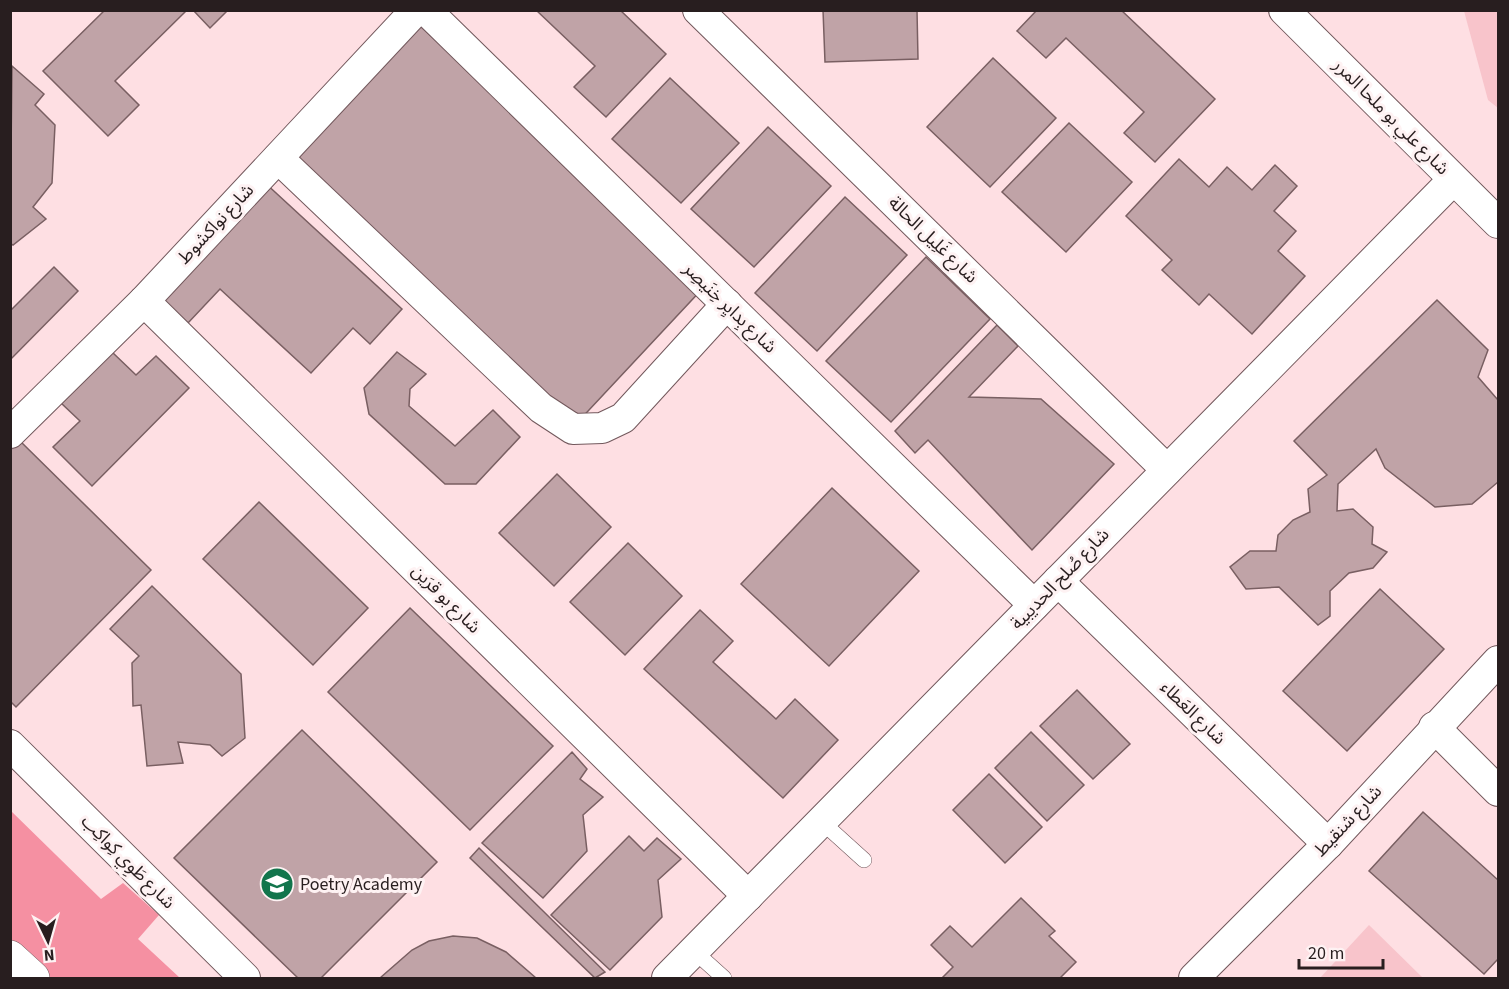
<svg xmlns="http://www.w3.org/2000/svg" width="1509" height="989" font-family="'Source Sans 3','Noto Sans Arabic',sans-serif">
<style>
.green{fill:#f8c4cb}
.forest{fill:#f590a2}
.building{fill:#c0a3a7;stroke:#795f62;stroke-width:1.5}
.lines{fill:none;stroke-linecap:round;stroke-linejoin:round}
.lane-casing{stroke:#72585c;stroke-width:16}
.street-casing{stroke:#72585c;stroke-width:32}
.secondary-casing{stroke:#72585c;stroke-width:34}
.lane{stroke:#fff;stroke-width:15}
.street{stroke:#fff;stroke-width:30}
.secondary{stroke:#fff;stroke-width:33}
.labels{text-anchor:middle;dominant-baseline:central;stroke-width:6;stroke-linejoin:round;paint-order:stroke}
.street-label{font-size:18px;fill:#281e1f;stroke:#fef2f3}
.poi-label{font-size:18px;fill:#281e1f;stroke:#fef2f3;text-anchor:start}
</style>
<rect width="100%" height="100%" fill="#fedfe3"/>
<g class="green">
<polygon points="1464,11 1498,11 1498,108 1488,100"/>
<polygon points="1369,925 1423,978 1320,978"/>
</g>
<polygon class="forest" points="10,810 101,899 123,883 159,915 138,939 180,978 51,978 11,940"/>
<g class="building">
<polygon points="105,10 187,10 115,81 139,105 108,136 43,71"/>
<polygon points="193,10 228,10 210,28"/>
<polygon points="536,10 620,10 666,54 606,117 574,87 595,66"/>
<polygon points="823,10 917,10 918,59 825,62"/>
<polygon points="1037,10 1121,10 1215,99 1155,162 1124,133 1144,112 1066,38 1046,58 1017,31"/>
<polygon points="418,24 704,287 575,425 289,162"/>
<polygon points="993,58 1056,118 990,187 927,127"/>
<polygon points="12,66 44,94 35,105 55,125 52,183 33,207 46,219 13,245 10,243"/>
<polygon points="670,78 739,143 681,203 612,139"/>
<polygon points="1069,123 1132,182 1066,252 1002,192"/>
<polygon points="768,127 831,186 754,267 691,209"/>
<polygon points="1179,159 1209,187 1227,167 1252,190 1275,165 1297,186 1274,211 1296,231 1278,251 1305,276 1252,334 1209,294 1199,305 1162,270 1172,260 1126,216"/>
<polygon points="263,181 402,309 370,344 353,328 311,373 220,289 188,323 157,295"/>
<polygon points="845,197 907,255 817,351 755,293"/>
<polygon points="926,257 990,319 891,422 826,361"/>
<polygon points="54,267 78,291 10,360 10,311"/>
<polygon points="1437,300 1488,350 1478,377 1498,400 1498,482 1472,504 1435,507 1385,468 1376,449 1338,484 1337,511 1353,509 1373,527 1372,544 1387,552 1373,568 1349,573 1330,591 1330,616 1318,625 1279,587 1246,589 1230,567 1250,551 1276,551 1278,535 1293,520 1310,512 1308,489 1327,475 1294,441"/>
<polygon points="997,325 1018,346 969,397 1041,399 1114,464 1032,550 928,440 915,453 895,431"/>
<polygon points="112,352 136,375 156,356 189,388 92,486 53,447 80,421 61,403"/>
<polygon points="397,352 426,374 410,389 409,406 455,446 493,410 520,437 476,484 445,484 369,414 364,388"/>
<polygon points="19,440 151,570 16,707 10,701 10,449"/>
<polygon points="557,474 611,527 554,586 499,533"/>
<polygon points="832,488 919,571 829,666 741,584"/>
<polygon points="259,502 368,608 313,665 203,559"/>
<polygon points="628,543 682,596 625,655 570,602"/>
<polygon points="152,586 241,674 245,738 222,756 210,745 178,742 183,763 147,766 141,705 133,706 132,663 139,656 110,629"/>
<polygon points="1380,589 1444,649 1347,751 1283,691"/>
<polygon points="410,608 553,746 470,830 328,692"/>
<polygon points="700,610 733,641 713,662 776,719 795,699 838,740 783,798 644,669"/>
<polygon points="1077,690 1130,744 1093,779 1040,726"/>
<polygon points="302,730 437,862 321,978 298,978 174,858"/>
<polygon points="1031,732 1084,785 1047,821 995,768"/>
<polygon points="572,752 587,769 580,779 603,797 583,815 587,851 543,898 482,843"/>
<polygon points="989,774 1042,827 1005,863 953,810"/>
<polygon points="1423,812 1498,880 1498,959 1484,974 1369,871"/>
<polygon points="629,836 644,851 657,838 681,859 658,880 662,917 610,970 551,915"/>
<polygon points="479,848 605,972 595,978 470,858"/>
<polygon points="1021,898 1055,931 1049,936 1076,962 1060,978 942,978 953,967 931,945 950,926 972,947"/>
<polygon points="453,936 477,938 506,952 536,978 380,978 412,950 429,941"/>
</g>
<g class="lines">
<defs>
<g id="lane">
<polyline points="822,822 864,860"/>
<polyline points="694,951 724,978"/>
</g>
<g id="street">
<polyline points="426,10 1034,605"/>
<polyline points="698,10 1167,470"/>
<polyline points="1284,10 1498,223"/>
<polyline points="278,158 541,408 573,429 602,428 623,418 727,304"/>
<polyline points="144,301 748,896"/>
<polyline points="10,433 144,301 416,10"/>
<polyline points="1058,581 1328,844"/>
<polyline points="1434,727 1498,791"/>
<polyline points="10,745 245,978"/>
<polyline points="667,978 1453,180"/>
<polyline points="1194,978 1328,844 1498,661"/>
</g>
<polyline id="secondary" points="10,957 33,978"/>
</defs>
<use href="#lane" class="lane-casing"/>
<use href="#street" class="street-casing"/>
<use href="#secondary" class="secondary-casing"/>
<use href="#lane" class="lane"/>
<use href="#street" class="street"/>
<use href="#secondary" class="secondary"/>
</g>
<defs>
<symbol id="school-disc" viewBox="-11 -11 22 22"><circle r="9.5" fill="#12754c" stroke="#fef2f3"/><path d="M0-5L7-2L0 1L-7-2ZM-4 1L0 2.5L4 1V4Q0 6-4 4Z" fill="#fff"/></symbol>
</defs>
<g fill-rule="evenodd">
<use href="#school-disc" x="258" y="865" width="38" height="38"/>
</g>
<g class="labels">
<g class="street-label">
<text transform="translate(1391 117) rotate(45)">شارع علي بو ملحا المرر</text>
<text transform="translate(216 224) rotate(-47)">شارع نواكشوط</text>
<text transform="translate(933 240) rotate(44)">شارع غَلِيل الحالة</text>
<text transform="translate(730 308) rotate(44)">شارع بِدايِر خِنَيصِر</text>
<text transform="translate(1060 579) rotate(-46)">شارع صُلح الحديبية</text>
<text transform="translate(446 599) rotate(45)">شارع بو قرَين</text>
<text transform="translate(1193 713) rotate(44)">شارع العَطاء</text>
<text transform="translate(1348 821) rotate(-47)">شارع شنقيط</text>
<text transform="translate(128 862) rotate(45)">شارع طَوِي كِواكِب</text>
</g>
<g class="poi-label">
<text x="300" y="884">Poetry Academy</text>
</g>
</g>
<rect width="1509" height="989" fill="none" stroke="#281e1f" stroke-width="24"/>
<g transform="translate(48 941) rotate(175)" stroke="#fef2f3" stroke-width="4.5" paint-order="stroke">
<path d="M0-4.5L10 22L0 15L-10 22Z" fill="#281e1f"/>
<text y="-9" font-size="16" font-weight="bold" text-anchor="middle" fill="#281e1f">N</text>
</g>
<path d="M1299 959v9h84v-9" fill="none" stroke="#281e1f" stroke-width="3"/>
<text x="1308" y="959" font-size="18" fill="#281e1f" stroke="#fef2f3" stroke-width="4.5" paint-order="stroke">20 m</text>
</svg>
